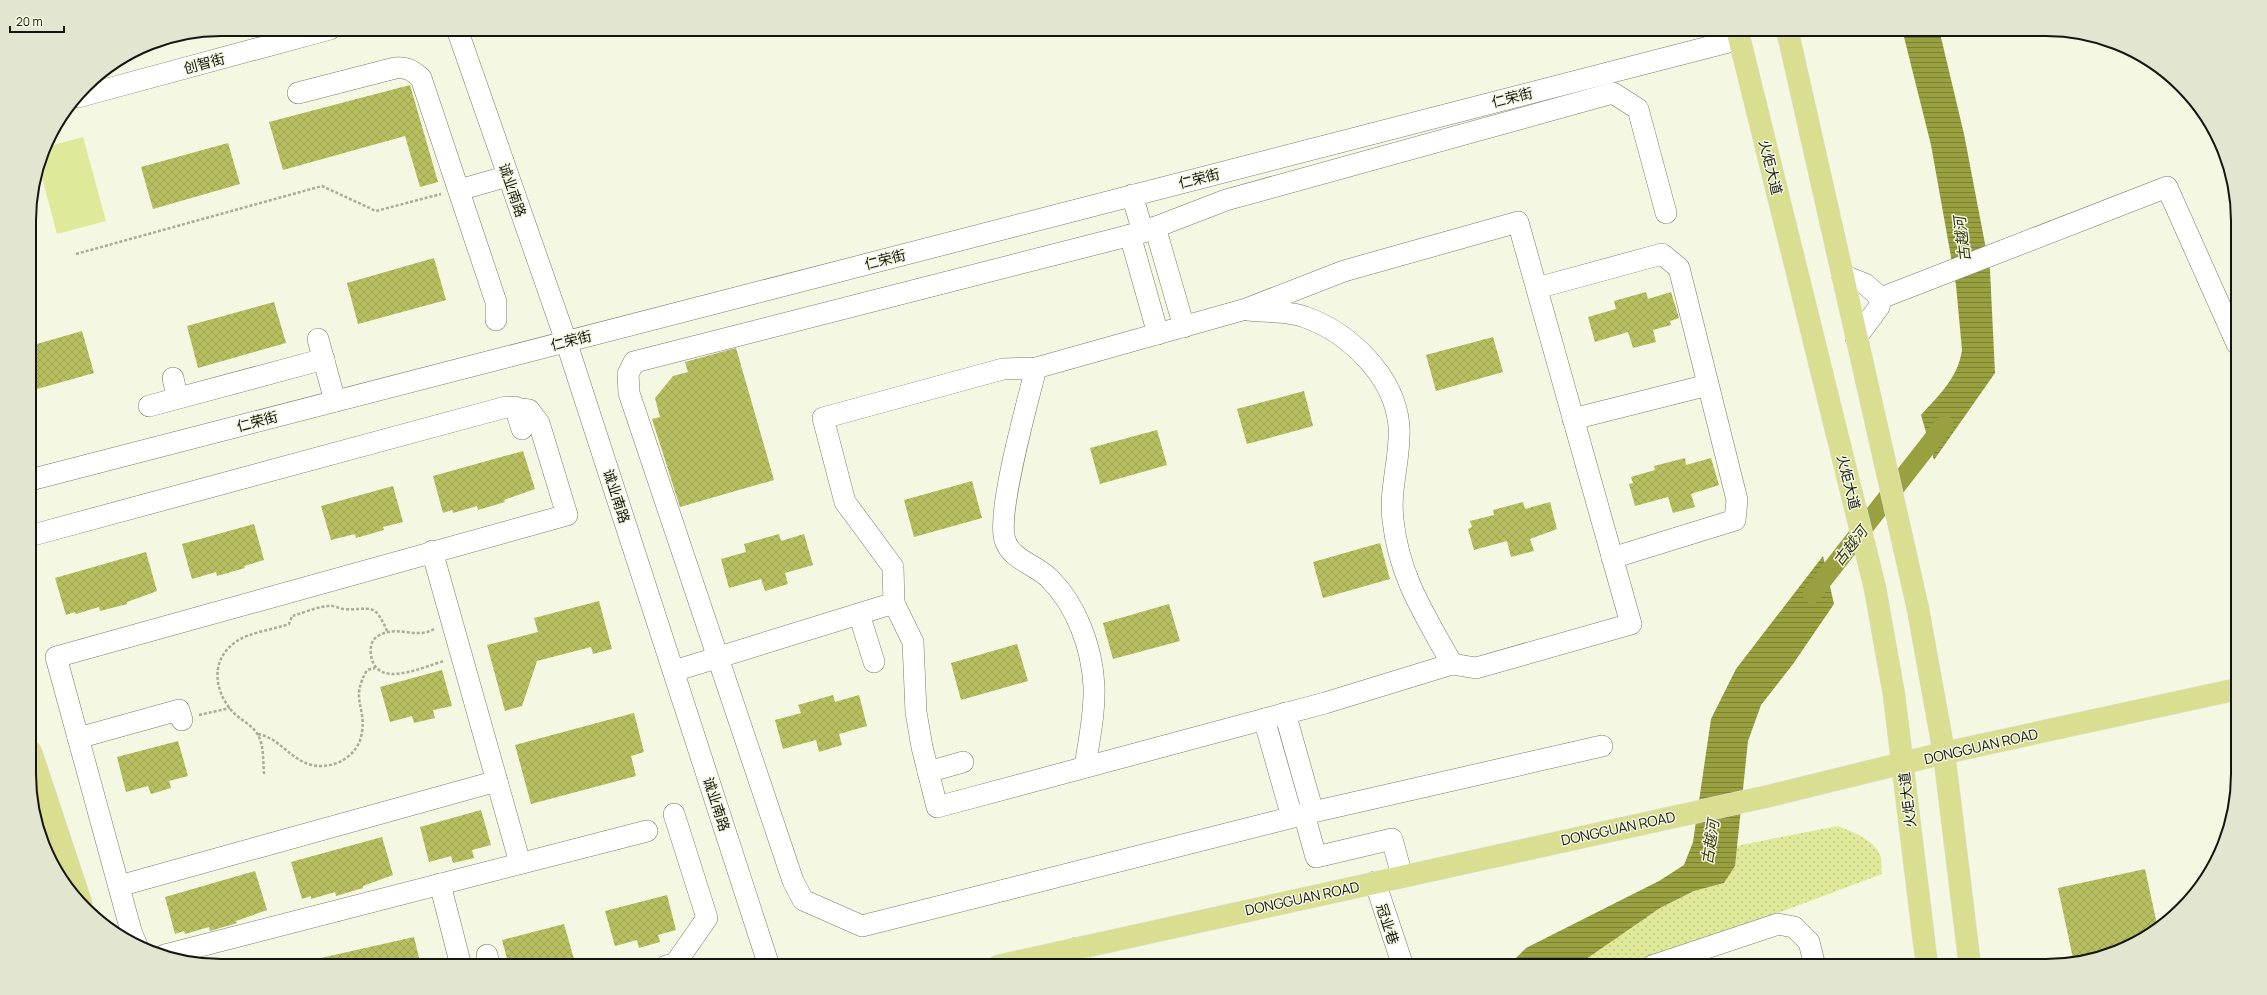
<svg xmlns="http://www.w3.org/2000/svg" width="2267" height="995" font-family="Manrope,'Noto Sans SC',sans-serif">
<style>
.grass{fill:url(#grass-dots)}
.pitch{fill:#e0e999}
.water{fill:url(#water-rules)}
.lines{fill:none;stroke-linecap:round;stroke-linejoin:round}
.canal{stroke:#99a040;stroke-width:19}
.building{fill:url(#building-cross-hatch)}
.minor-casing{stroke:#797c68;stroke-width:22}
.major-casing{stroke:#e3e3e2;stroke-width:23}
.path{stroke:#a9ac9b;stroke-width:2.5;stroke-dasharray:3 2;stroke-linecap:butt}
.minor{stroke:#fff;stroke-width:21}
.major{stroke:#d9de90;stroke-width:22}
.labels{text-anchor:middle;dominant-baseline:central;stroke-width:3;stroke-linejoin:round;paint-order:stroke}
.street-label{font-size:14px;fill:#15160f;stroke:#f4f7e1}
.water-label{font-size:15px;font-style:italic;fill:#32350c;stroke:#f4f7e1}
.rim{fill:none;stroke:#15160f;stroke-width:2}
</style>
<defs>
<pattern id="grass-dots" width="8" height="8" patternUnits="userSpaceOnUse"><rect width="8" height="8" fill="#e0e999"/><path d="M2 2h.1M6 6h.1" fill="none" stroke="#bfc783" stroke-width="1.8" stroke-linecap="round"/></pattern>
<pattern id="water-rules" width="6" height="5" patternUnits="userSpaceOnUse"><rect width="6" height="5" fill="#99a040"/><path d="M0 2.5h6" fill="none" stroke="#7c8134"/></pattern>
<pattern id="building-cross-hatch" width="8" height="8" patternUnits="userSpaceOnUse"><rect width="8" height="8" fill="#b7bf60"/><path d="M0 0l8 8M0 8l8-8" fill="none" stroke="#9ca352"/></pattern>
</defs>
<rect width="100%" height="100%" fill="#f4f7e1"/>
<path class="grass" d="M1838,826c15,6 39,15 43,32 1,5 0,11 1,16l-246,92h-60l84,-58 34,-17 30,-8 11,-17 1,-20z"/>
<polygon class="pitch" points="83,137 106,221 57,234 40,170 46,147"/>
<g class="water">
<path d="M1902,29h37l25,105 26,136 5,103 -61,87 -13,-45c18,-20 37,-37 41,-65l-6,-65 -25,-140z"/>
<polygon points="1823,556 1834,604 1793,664 1761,705 1748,741 1735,866 1724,883 1694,891 1660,908 1576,966 1508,966 1526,948 1659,881 1684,865 1693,842 1711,719 1736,669"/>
</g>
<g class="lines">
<polyline class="canal" points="1812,594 1944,425"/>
</g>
<g class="building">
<polygon points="410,85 438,182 420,187 405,136 283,170 269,122"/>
<polygon points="228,143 240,184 153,209 141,167"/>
<polygon points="434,258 446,300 358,324 347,283"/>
<polygon points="1646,292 1648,299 1671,292 1679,318 1670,321 1671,325 1653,330 1656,342 1633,348 1628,332 1595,342 1588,317 1616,309 1614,301"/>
<polygon points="274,302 286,343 198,368 187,326"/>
<polygon points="82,331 94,373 30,391 30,346"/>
<polygon points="1493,337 1503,372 1436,391 1426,355"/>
<polygon points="736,348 774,480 680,507 652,419 660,417 655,398 673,376 688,372 685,362"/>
<polygon points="1304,391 1313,426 1247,444 1237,409"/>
<polygon points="1157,430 1167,465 1100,484 1090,448"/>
<polygon points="523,451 535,489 504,500 505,502 478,510 477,506 453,513 452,510 443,513 433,476"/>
<polygon points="1685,458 1686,465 1711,458 1719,485 1691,494 1695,507 1673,513 1668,497 1635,506 1629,484 1633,483 1631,477 1655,470 1654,466"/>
<polygon points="972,481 982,518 914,537 904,500"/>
<polygon points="393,486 403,522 383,527 384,530 356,538 355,534 331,540 321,506"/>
<polygon points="1523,502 1525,509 1550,502 1557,529 1530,539 1534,551 1511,557 1507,541 1474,550 1468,529 1472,527 1470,521 1494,515 1493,510"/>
<polygon points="254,524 264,560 244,566 245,568 217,576 216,572 192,579 182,544"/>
<polygon points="779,534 781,541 804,534 813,565 785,573 788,584 765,591 761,579 729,588 721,559 746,552 744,544"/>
<polygon points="1380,543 1390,579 1323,598 1313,562"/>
<polygon points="146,552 157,591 127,602 127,604 100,611 99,607 76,614 75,612 66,615 55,578"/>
<polygon points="599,601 612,649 593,654 591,647 537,661 522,706 505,711 487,645 538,632 534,618"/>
<polygon points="1169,604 1180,641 1113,659 1103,623"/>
<polygon points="1017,644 1028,681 961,700 951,663"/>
<polygon points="442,670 452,706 433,710 435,718 414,723 412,716 390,722 380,687"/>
<polygon points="833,695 835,702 859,695 867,726 839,734 842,745 819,752 816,740 783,749 775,720 801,713 798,705"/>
<polygon points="634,713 644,752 631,756 636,776 531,804 515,745"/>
<polygon points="178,741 188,776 169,781 171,788 151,794 148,786 126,792 117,757"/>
<polygon points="481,810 491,845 472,850 474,858 453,863 451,856 429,862 420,827"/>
<polygon points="382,837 393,875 363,886 363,888 336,896 335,892 311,899 311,896 302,899 291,862"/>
<polygon points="2145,869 2158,929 2153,934 2108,956 2074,963 2058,888"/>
<polygon points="255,871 267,910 236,921 237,923 210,931 209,927 185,934 184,931 175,934 165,897"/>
<polygon points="667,895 676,930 658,935 660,942 639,948 637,940 615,946 605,911"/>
<polygon points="564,924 574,959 555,964 556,966 509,966 502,940"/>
<polygon points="414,937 421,966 394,966 393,961 369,966 313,966 312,960"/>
</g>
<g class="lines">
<defs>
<g id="minor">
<polyline points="457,29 566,341 769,966"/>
<path d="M298,93l97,-25c12,-1 17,2 26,10l75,224v18"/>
<polyline points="78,97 330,29"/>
<polyline points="459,190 508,176"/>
<polyline points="1132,195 1143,232"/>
<polygon points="1518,222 1631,624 1476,668 1452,664 1325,703 937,807 922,747 916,712 913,642 894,603 893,567 845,502 823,418 1003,369 1036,368 1246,309 1344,271"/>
<polyline points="1155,227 1184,327"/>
<polyline points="1130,235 1158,334"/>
<polyline points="1842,275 1865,284 1881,298"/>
<polyline points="1537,288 1662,254 1679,268 1737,500 1735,520 1612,558"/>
<polyline points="1881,298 2167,187 2237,344"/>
<path d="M1248,310c17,2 42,1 57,7 45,16 90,60 94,109 2,32 -10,62 -6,94 6,57 32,95 59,144"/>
<polyline points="1856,338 1879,307 1881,298"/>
<polyline points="318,339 335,401"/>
<path d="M1036,368c-8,33 -40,145 -31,172 6,20 32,25 45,39 27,27 42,69 44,107 1,27 -5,54 -9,81"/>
<polyline points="173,378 177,397"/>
<polyline points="149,406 324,359"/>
<polyline points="515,407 522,429"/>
<polyline points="1573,419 1708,385"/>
<polyline points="30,480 1740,39"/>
<polyline points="33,535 506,407 529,410 539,423 567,515 56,657 131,931 137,946"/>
<polyline points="432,551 520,863"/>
<polyline points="859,614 874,662"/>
<polyline points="674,671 894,603"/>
<polyline points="1285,713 1313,812"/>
<polyline points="1264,719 1292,817"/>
<polyline points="78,738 179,710 182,720"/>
<polyline points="1602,746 1313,812 862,926 803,900 793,881 629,393 628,374 634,362 1143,232 1226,200 1613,93 1638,109 1666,213"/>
<polyline points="928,772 963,762"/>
<polyline points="1304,814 1316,857 1392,839 1402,876"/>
<polyline points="1375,882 1403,966"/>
<polyline points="440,884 461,966"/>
<polyline points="119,886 497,781"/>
<polyline points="1076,948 1081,966"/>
<polyline points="165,955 647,831"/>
<polyline points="487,955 489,966"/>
<polyline points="666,966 675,964 707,918 674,814"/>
<polyline points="1652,966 1778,924 1794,927 1809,942 1815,966"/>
</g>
<g id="major">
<polyline points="1737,29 1875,588 1894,695 1927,966"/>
<polyline points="1787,29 1918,609 1944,753 1970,966"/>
<polyline points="31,752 81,903"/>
<polyline points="998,966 1769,796 1944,753 2238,689"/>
</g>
</defs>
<use href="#minor" class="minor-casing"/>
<use href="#major" class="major-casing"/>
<g class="path">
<polyline points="76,254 322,186 376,211 441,194"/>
<path d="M434,629c-18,11 -37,-5 -56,7 -7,4 -8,12 -7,19 5,35 51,12 73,6"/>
<polyline points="199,715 230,708"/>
<path d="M258,734c22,4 32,26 54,31 22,5 47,-9 50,-33 4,-26 -12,-32 5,-62l8,-2"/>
<path d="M264,774c-1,-13 0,-28 -6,-39 -6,-11 -20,-16 -27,-25 -18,-22 -20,-52 6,-69 11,-8 38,-12 52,-17l3,-8c11,-3 24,-9 36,-10 5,-1 10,2 15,3 27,2 31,-9 44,22"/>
</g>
<use href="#minor" class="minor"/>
<use href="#major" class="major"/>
</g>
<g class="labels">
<g class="street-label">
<text transform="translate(204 63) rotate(-15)">创智街</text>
<text transform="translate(1512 97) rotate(-14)">仁荣街</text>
<text transform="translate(1771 167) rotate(76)">火炬大道</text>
<text transform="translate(1199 178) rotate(-14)">仁荣街</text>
<text transform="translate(513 190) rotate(71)">诚业南路</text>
<text transform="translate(885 259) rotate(-14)">仁荣街</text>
<text transform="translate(571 340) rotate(-14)">仁荣街</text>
<text transform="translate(257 421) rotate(-15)">仁荣街</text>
<text transform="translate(1849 482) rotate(76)">火炬大道</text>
<text transform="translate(617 496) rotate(72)">诚业南路</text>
<text transform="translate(1981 746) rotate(-13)">DONGGUAN ROAD</text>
<text transform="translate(1907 800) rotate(-97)">火炬大道</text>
<text transform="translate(717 804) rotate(72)">诚业南路</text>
<text transform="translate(1618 828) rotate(-12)">DONGGUAN ROAD</text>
<text transform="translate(1302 898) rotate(-12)">DONGGUAN ROAD</text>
<text transform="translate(1388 924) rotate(72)">冠业巷</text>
</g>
<g class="water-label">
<text transform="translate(1962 239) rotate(-97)">古越河</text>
<text transform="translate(1850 546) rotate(-52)">古越河</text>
<text transform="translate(1710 842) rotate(-81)">古越河</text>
</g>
</g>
<path d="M0 0H2267V995H0ZM221 36H2046A185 185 0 0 1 2231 221V774A185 185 0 0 1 2046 959H221A185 185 0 0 1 36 774V221A185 185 0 0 1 221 36Z" fill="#e2e5d0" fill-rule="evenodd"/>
<path class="rim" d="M221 36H2046A185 185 0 0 1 2231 221V774A185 185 0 0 1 2046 959H221A185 185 0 0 1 36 774V221A185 185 0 0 1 221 36Z"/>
<path d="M10 26v6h54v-6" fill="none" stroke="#15160f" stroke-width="2"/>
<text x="16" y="26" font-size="12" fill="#15160f" stroke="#f4f7e1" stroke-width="3" paint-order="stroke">20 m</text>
</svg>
